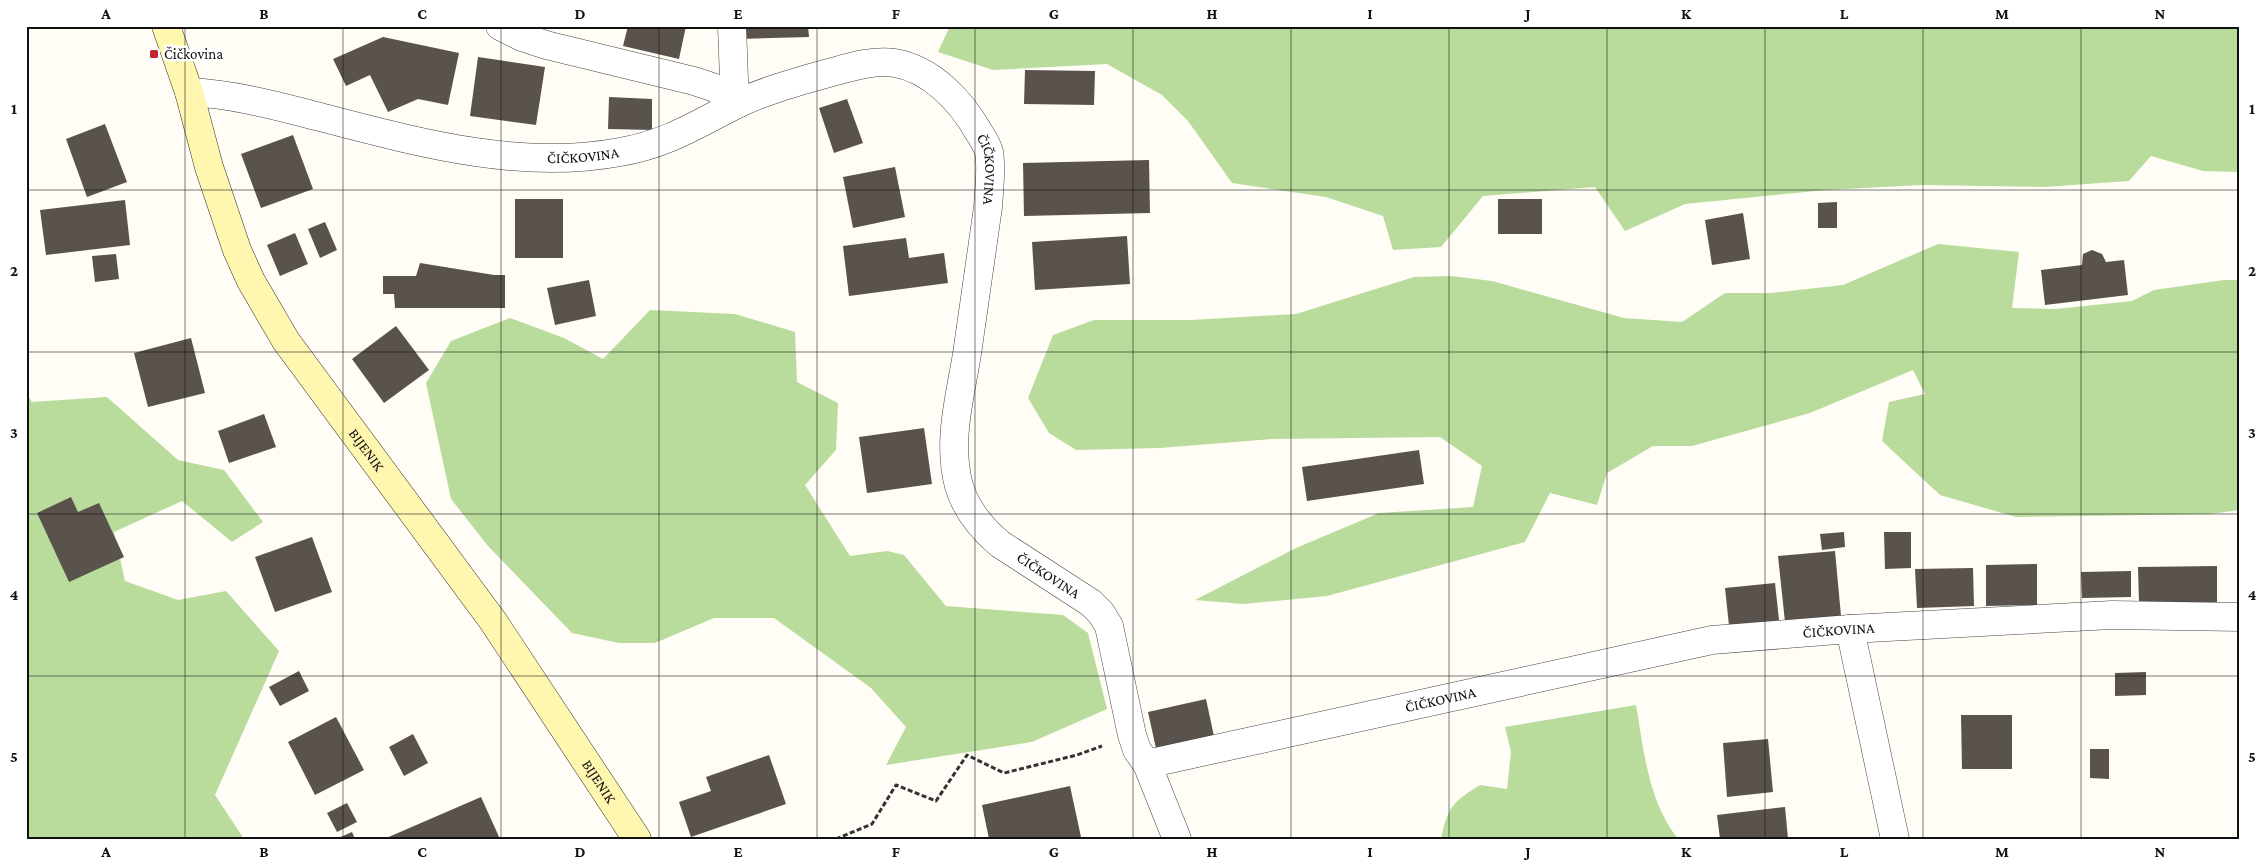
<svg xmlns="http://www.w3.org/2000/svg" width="2266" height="865" font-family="'Crimson Pro',serif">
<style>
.forest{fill:#b9dc9c}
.building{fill:#5a524d}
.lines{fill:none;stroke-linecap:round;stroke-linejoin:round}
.street-casing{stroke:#444;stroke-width:29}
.secondary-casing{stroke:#333;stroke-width:29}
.path{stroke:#333;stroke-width:3;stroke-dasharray:5 2.5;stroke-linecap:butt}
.street{stroke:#fff;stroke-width:28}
.secondary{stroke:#fff6b0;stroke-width:28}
.grid{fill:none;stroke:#111;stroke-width:1;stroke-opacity:0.55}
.poi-dot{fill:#c4262e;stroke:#fff;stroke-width:2}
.labels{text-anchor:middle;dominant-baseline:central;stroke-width:5;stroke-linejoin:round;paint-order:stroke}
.poi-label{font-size:15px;fill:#111;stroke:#fff;text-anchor:start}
.street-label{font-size:15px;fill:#111;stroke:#fff}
.neatline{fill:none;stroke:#111;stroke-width:2}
.grid-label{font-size:16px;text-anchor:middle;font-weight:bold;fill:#111}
</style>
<rect width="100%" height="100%" fill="#fffdf5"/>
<g class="forest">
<polygon points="950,26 2240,26 2240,172 2203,171 2151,156 2129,181 2044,187 1922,185 1825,190 1685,204 1625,231 1595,187 1483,196 1441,247 1393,250 1383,216 1326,197 1232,183 1188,121 1162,95 1107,64 993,70 938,52"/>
<polygon points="1938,244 2019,252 2012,308 2056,309 2132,301 2154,290 2224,280 2240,280 2240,510 2210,514 2016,517 1940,495 1882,441 1889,402 1925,394 1913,370 1810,413 1692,446 1653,446 1607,473 1597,505 1550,493 1525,542 1327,596 1243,604 1195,600 1296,548 1379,513 1473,507 1482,466 1440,437 1272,439 1160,448 1076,450 1049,433 1028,398 1053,335 1094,320 1191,320 1296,314 1414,277 1451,276 1492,281 1624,318 1682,322 1725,293 1771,293 1843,285"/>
<polygon points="650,310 735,314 795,332 797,382 838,403 836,450 805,485 850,556 887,551 904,555 946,606 1063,615 1088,633 1107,709 1032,742 886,765 906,727 871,688 774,618 714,618 655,643 619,643 572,633 488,546 451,499 426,383 451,341 510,318 564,338 603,359"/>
<polygon points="26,393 32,402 107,397 178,460 224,470 263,522 232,542 182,501 114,532 125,581 178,600 226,591 279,651 215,795 244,839 26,839"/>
<path d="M1636,705c8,46 12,96 42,134h-237c7,-33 12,-37 39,-54l27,4 4,-37 -6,-25z"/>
</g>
<g class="building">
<polygon points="628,26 686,26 679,59 623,46"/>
<polygon points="739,26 808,26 809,37 739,39"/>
<polygon points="383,37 459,53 448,105 418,99 388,112 370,75 346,86 333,59"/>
<polygon points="478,57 545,67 536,125 470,116"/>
<polygon points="1025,70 1095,71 1094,105 1024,104"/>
<polygon points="609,97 652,99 652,130 608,129"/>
<polygon points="847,99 863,143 834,153 819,108"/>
<polygon points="105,124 127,182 87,197 66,139"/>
<polygon points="293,135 313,189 261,208 241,154"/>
<polygon points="1149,160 1150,213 1024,216 1023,163"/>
<polygon points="895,167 905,217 853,228 843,177"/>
<rect x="515" y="199" width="48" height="59"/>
<rect x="1498" y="199" width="44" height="35"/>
<polygon points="125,200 130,245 46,255 40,210"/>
<polygon points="1837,202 1837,228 1818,228 1818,203"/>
<polygon points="1743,213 1750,259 1712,265 1705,220"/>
<polygon points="325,222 337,250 320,258 308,229"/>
<polygon points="295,233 308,264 280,276 267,245"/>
<polygon points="1127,236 1130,284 1035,290 1032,242"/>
<polygon points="906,238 909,258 944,253 948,283 849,296 843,246"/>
<polygon points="2092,250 2102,254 2106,262 2124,260 2128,295 2045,305 2041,270 2082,265 2083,254"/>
<polygon points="116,254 119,279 95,282 92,256"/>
<polygon points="420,263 494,275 505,275 505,308 395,308 394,294 383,294 383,276 416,276"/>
<polygon points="589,280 596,316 555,325 547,288"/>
<polygon points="396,326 429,370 384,403 352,359"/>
<polygon points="191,338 205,393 148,407 134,353"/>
<polygon points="264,414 276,447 229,463 218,431"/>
<polygon points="924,428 932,484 867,493 859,437"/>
<polygon points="1419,450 1424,484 1307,501 1302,467"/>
<polygon points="71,497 78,512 99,503 124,557 69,582 37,513"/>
<polygon points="1844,532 1845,547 1822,550 1820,534"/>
<polygon points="1884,532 1911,532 1911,568 1885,569"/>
<polygon points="312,537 332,592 275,612 255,557"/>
<polygon points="1835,551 1841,616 1785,622 1778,556"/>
<polygon points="2037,564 2037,605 1986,606 1986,565"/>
<polygon points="2217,566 2217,602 2139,603 2138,567"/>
<polygon points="1973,568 1974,606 1917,608 1915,569"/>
<polygon points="2131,571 2131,597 2082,598 2081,572"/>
<polygon points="1775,583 1780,629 1730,635 1725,588"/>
<polygon points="299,671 309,691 280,706 269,687"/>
<polygon points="2146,672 2146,695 2115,696 2115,673"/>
<polygon points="1206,699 1215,741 1157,753 1148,712"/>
<polygon points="1961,715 2012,715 2012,769 1962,769"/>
<polygon points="336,717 364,770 315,795 288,742"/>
<polygon points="413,734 428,763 404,776 389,747"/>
<polygon points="1768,739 1773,792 1727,797 1723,743"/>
<polygon points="2090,749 2109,749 2109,779 2090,778"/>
<polygon points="769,755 786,804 691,837 679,802 711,791 706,777"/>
<polygon points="1070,786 1081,837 989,839 982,805"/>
<polygon points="481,797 500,839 384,839"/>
<polygon points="347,803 357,822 337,832 327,813"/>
<polygon points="1785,807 1788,839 1720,839 1717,815"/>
<polygon points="352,832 355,839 336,839"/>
</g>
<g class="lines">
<defs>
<g id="street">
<polyline points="500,26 522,37 546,45 694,81 715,88 737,104"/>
<polyline points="732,26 734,80 737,104"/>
<path id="s1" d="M189,92c45,2 88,14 131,25 97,25 200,54 300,35 46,-8 74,-26 115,-47 30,-15 69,-25 101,-34 18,-5 39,-11 59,-8 36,6 66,38 83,68 4,6 9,14 11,21 3,17 0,37 -1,55 -7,49 -14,98 -21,147 -7,43 -20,88 -8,132 7,24 22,42 41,58l91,59 10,10 8,13 23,109 5,15 10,14 565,-124 138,-11 262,-14 128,2"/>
<polyline points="1850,629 1895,839"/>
<polyline points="1147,764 1177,839"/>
</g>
<g id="secondary">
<path id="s2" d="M166,26l23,66 20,75 28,83 14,31 35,60 207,280 144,218"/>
</g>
</defs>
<use href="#street" class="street-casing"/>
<use href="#secondary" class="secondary-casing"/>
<polyline class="path" points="836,839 872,824 896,785 936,801 967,755 1004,773 1077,755 1102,746"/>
<use href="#street" class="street"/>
<use href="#secondary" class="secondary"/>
</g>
<path class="grid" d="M185,26v813M343,26v813M501,26v813M659,26v813M817,26v813M975,26v813M1133,26v813M1291,26v813M1449,26v813M1607,26v813M1765,26v813M1923,26v813M2081,26v813M26,190h2214M26,352h2214M26,514h2214M26,676h2214"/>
<rect class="poi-dot" x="149" y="49" width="10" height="10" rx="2.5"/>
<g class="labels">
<g class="poi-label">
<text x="164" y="54">Čičkovina</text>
</g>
<g class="street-label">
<text stroke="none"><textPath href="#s1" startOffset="401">ČIČKOVINA</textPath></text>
<text stroke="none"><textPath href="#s1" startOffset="881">ČIČKOVINA</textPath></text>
<text stroke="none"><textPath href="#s2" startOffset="474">BIJENIK</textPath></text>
<text stroke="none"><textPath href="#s1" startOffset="1331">ČIČKOVINA</textPath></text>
<text stroke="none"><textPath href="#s1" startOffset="2261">ČIČKOVINA</textPath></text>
<text stroke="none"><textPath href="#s1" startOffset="1856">ČIČKOVINA</textPath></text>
<text stroke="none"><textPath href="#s2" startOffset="879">BIJENIK</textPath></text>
</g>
</g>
<rect width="2266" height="865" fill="none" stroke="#ffffff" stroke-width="55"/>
<rect x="28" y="28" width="2210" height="810" class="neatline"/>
<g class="grid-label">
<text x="106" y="19">A</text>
<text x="264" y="19">B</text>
<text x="422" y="19">C</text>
<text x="580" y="19">D</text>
<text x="738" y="19">E</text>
<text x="896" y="19">F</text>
<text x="1054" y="19">G</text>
<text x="1212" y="19">H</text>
<text x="1370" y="19">I</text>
<text x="1528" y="19">J</text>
<text x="1686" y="19">K</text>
<text x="1844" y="19">L</text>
<text x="2002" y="19">M</text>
<text x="2160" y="19">N</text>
<text x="14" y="114">1</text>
<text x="2252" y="114">1</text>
<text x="14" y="276">2</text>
<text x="2252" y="276">2</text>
<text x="14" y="438">3</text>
<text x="2252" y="438">3</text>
<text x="14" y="600">4</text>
<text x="2252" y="600">4</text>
<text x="14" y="762">5</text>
<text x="2252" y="762">5</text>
<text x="106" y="857">A</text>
<text x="264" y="857">B</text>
<text x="422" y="857">C</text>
<text x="580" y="857">D</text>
<text x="738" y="857">E</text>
<text x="896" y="857">F</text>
<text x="1054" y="857">G</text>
<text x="1212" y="857">H</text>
<text x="1370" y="857">I</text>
<text x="1528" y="857">J</text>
<text x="1686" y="857">K</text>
<text x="1844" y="857">L</text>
<text x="2002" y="857">M</text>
<text x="2160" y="857">N</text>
</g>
</svg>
